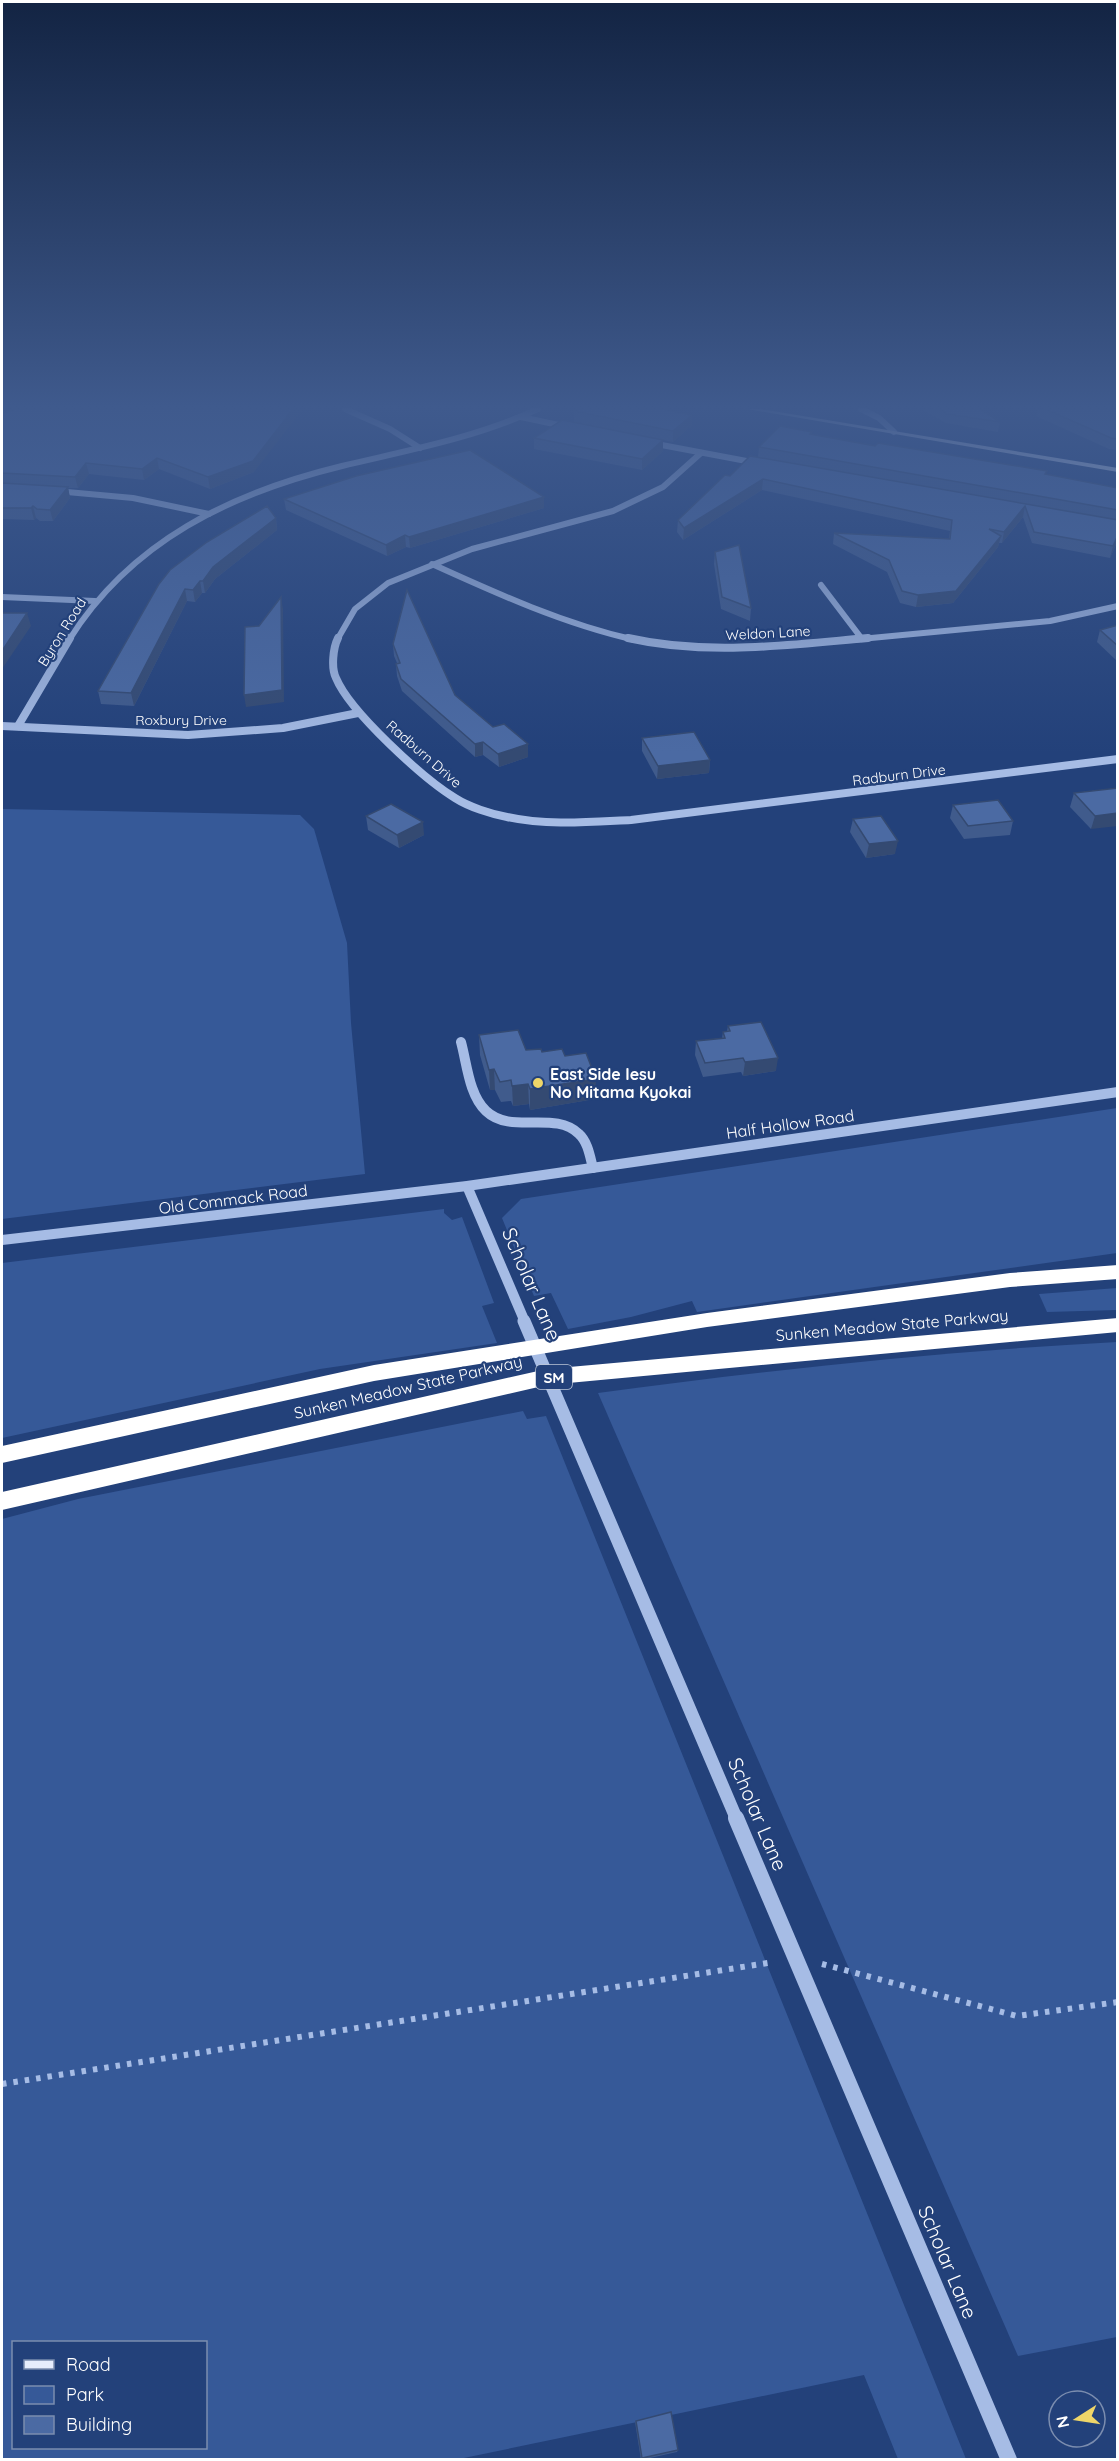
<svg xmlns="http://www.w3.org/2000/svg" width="1119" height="2461" font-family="Quicksand,sans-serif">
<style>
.green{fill:#365998;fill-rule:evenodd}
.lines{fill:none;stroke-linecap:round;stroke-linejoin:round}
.path{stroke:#a6bce5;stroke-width:6;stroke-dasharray:4.5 7;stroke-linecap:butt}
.minor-far4{stroke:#a6bce5;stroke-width:6}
.minor-far3{stroke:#a6bce5;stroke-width:8}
.minor-far2{stroke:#a6bce5;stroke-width:10}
.minor-far1{stroke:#a6bce5;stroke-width:13}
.minor{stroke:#a6bce5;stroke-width:16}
.major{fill:#e6edfc;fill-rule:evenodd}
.highway{fill:#fff;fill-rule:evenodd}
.wall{fill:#405b8c}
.shaded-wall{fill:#344a72}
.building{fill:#4b6aa3;stroke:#344a72;stroke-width:1.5}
.poi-dot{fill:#efd669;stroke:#23417a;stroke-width:2}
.labels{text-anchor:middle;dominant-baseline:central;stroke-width:4.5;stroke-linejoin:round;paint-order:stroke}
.far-street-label{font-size:14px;fill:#fff;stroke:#23417a}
.shield{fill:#23417a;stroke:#bdc6d7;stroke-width:1.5}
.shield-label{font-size:15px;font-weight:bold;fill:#fff}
.poi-label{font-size:16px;font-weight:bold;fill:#fff;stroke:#23417a;text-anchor:start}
.street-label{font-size:16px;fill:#fff;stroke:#23417a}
.near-street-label{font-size:20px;fill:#fff;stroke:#23417a}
</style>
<rect width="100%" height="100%" fill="#23417a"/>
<g class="green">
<polygon points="2,809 300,815 314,829 347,943 351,1023 365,1174 2,1219"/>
<polygon points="1117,1108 1117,1253 697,1312 692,1301 631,1317 568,1329 551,1293 534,1296 502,1218 521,1199"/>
<polygon points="444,1209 444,1213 452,1220 462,1217 494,1303 482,1306 497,1343 320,1369 2,1438 2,1263"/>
<polygon points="1117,1288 1117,1310 1047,1312 1039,1294"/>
<path d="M1117,1342v995l-99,19 -420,-963c173,-23 345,-42 519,-51z"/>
<path d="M523,1411l4,8 19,-3 420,1043h-68l-34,-84 -405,84 -457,1v-941l76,-20zM14,2342h192v106h-192z"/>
</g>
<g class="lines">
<g class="path">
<polyline points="822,1964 1017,2016 1118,2002"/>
<polyline points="2,2084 774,1962"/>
</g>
<g class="minor-far4">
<polyline points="345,409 390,429 420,448"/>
<polyline points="861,409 879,418 894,432"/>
<polyline points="521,417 568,427"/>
<polyline points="651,443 757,463"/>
<polyline points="56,491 133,498 209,514"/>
<path d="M432,564c66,30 132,60 203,76"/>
<polyline points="821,585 862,639"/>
<polyline points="2,597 95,601"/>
<path d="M69,640c62,-99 162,-147 273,-174 67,-16 133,-28 196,-57"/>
<polyline points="337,640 355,609 388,583 472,549 613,511 663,487 701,453"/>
<polyline points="850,640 1050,621 1118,606"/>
</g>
<g class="minor-far3">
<path d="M338,638c-5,10 -7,30 -2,40 14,34 88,101 119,120 14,9 36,16 52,19 40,9 83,5 124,3l487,-61"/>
<path d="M628,638c79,18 160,7 240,0"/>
<polyline points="2,726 188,735 283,728 358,713"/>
<polyline points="18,726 70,638"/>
</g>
<g class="minor-far2">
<path d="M461,1042c6,22 8,53 25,69 25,24 69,-1 93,23 9,8 11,23 14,34"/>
<polyline points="467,1186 525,1322"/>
<polyline points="2,1240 467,1186 1118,1092"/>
</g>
<polyline class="minor-far1" points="524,1321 737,1820"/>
<polyline class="minor" points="736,1818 1009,2460"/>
<polygon class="major" points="747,409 761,409 1118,468 1118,472"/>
<g class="highway">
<polygon points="1118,1265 1118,1279 1010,1287 707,1327 374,1381 2,1463 2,1446 374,1365 707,1313 1010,1273"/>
<polygon points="1118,1318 1118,1332 547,1385 2,1510 2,1492 547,1369"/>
</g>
</g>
<g class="wall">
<polygon points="672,409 672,411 692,415 692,425 673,442 663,440 663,451 642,470 534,449 534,438 574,422 574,411"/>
<polygon points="921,409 980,409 1000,422 998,432 946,423"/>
<polygon points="1037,409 1118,409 1118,450 1109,449 1036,416"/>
<polygon points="2,414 254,472 210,489 159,469 144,480 89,474 78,488 68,488 70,498 53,521 40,521 36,518 34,520 2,519"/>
<polygon points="812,432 812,435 1046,474 1118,488 1118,540 1110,558 1032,543 1023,517 1002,543 999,543 998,547 953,603 916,607 900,603 887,572 833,544 834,533 949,539 950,531 762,490 683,540 677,532 678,520 730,476 758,457 759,447"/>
<polygon points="544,497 544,508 410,548 406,547 387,556 286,510 284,499"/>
<polygon points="276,518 277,530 215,579 205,593 202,593 195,602 187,601 134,706 101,704 98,691 159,584"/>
<polygon points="715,552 751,608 750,621 721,609 714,564"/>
<polygon points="1118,625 1118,662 1097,642 1100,630"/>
<polygon points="393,644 493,727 528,744 528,757 499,767 483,755 475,757 402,691 397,676 396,664 397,663 394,656"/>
<polygon points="642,738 710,760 709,773 657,779 642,751"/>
<polygon points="1118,788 1091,829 1070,807 1074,793"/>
<polygon points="953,805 1013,821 1010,835 964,839 950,818"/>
<polygon points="366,816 424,835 399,848 368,830"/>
<polygon points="853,819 895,854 866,858 850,832"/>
<polygon points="728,1026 776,1071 743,1076 741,1072 703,1077 695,1055 696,1041 722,1038 723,1032 727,1031"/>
<polygon points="479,1035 526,1050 565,1056 595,1099 530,1110 529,1104 513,1106 511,1101 501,1102 495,1090 490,1090 480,1055"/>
<polygon points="636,2421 678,2450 677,2452 641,2460 635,2422"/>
</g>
<g class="shaded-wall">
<polygon points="293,409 303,409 254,472 210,489 208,477"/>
<polygon points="692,415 692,425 673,442 673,431"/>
<polygon points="663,440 663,451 642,470 642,459"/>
<polygon points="157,458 159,469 144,480 142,469"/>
<polygon points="86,463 89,474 78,488 75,477"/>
<polygon points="763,479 762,490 683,540 684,528"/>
<polygon points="68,487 70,498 53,521 50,510"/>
<polygon points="544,497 544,508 410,548 409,537"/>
<polygon points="33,506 36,518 34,520 31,508"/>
<polygon points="1025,506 1023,517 1002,543 1004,532"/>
<polygon points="276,518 277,530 215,579 205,593 203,581 213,567"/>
<polygon points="405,535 406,547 387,556 386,545"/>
<polygon points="1118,535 1118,540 1110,558 1113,546"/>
<polygon points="1001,536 998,547 953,603 916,607 918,595"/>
<polygon points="200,581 202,593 195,602 193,590"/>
<polygon points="185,589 187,601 134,706 131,693"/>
<polygon points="281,597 283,609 284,702 246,707 244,695"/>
<polygon points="27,613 31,626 2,669 2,651"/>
<polygon points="483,742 483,755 475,757 475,744"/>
<polygon points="528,744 528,757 499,767 498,754"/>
<polygon points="710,760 709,773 657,779 658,766"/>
<polygon points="1118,813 1118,826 1091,829 1095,816"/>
<polygon points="423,822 424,835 399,848 397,835"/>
<polygon points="898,841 895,854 866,858 869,844"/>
<polygon points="778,1058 776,1071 743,1076 745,1062"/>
<polygon points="494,1069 495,1090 490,1090 489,1070"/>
<polygon points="596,1079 595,1099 530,1110 530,1089"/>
<polygon points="528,1084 529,1104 513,1106 512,1086"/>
</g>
<g class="building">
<polygon points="15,409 293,409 253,461 208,477 157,458 142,469 86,463 75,477 2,473 2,414"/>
<polygon points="579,409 668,409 667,410 692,415 673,431 574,411"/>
<polygon points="939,409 980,409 1000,422 947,414"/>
<polygon points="1045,409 1118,409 1118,439 1111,438"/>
<polygon points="562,420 663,440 642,459 534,438"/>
<polygon points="780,426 812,432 810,434 875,446 878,443 1047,471 1045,474 1118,488 1118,510 759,447"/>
<polygon points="470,450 544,497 409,537 405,535 386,545 284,499 356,476"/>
<polygon points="750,456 1118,520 1118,535 1113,546 1034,532 1025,506 1004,532 989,529 1001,536 956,591 918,595 902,591 889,560 834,533 950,539 952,520 763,479 684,528 678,520 725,475 730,476"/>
<polygon points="2,483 68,487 50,510 37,509 33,506 31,508 2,508"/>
<polygon points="267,506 276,518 213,567 203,581 200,581 193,590 185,589 131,693 98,691 159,584 170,570 207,542"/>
<polygon points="739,545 751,608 722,597 715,552"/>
<polygon points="407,590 455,695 493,727 504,724 528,744 498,754 483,742 475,744 401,679 396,664 400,663 393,644"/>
<polygon points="281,597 282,690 244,695 245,627 259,626"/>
<polygon points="2,613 27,613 2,651"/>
<polygon points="1118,625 1118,646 1100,630"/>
<polygon points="694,732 710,760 658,766 642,738"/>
<polygon points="1118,788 1118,813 1095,816 1074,793"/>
<polygon points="998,800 1013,821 968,826 953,805"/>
<polygon points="391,804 423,822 397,835 366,816"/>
<polygon points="881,816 898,841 869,844 853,819"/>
<polygon points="761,1022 778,1058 745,1062 743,1058 705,1063 696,1041 725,1038 723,1032 730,1031 728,1026"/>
<polygon points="518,1030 526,1050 541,1049 542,1052 562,1049 565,1056 586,1053 596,1079 530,1089 528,1084 512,1086 511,1080 500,1082 494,1069 489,1070 479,1035"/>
<polygon points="671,2412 678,2450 642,2458 636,2421"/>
</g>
<linearGradient id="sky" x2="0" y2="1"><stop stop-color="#132443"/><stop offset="0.54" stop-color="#3f5a8d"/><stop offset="1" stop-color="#3f5a8d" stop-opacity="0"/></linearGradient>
<rect width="1119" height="753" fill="url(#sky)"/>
<circle class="poi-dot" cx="538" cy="1083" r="6"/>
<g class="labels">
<g class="far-street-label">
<text transform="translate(62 632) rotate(-58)">Byron Road</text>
<text transform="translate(768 633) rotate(-3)">Weldon Lane</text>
<text x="181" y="720">Roxbury Drive</text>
<text transform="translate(424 754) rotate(41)">Radburn Drive</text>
<text transform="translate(899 775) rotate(-7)">Radburn Drive</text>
</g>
<rect class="shield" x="536" y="1365" width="36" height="24" rx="4.5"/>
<g class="shield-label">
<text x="554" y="1377">SM</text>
</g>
<g class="poi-label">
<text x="550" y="1074">East Side Iesu<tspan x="550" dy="18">No Mitama Kyokai</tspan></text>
</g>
<g class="street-label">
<text transform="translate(790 1124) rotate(-8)">Half Hollow Road</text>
<text transform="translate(233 1199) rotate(-7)">Old Commack Road</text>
<text transform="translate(892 1325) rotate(-5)">Sunken Meadow State Parkway</text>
<text transform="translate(408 1387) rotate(-13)">Sunken Meadow State Parkway</text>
</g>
<g class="near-street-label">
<text transform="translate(532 1284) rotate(67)">Scholar Lane</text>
<text transform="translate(758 1814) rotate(67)">Scholar Lane</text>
<text transform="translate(948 2262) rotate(67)">Scholar Lane</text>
</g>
</g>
<rect width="1119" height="2461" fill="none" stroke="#ffffff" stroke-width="6"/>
<rect x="12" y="2341" width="195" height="108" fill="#23417a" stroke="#7b8daf" stroke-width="1.5"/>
<rect x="24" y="2360" width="30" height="9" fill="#e6edfc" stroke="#7b8daf" stroke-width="1.5"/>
<text x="66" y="2371" font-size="18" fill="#ffffff">Road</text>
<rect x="24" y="2386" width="30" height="18" fill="#365998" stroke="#7b8daf" stroke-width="1.5"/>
<text x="66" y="2401" font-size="18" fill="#ffffff">Park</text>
<rect x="24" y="2416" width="30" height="18" fill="#4b6aa3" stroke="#7b8daf" stroke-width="1.5"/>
<text x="66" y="2431" font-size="18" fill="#ffffff">Building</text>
<g transform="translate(1077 2419) rotate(258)"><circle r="28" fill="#23417a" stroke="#7b8daf" stroke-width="1.5"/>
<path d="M0-4.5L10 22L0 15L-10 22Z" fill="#efd669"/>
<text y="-9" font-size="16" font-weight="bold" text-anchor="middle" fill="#ffffff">N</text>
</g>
</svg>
